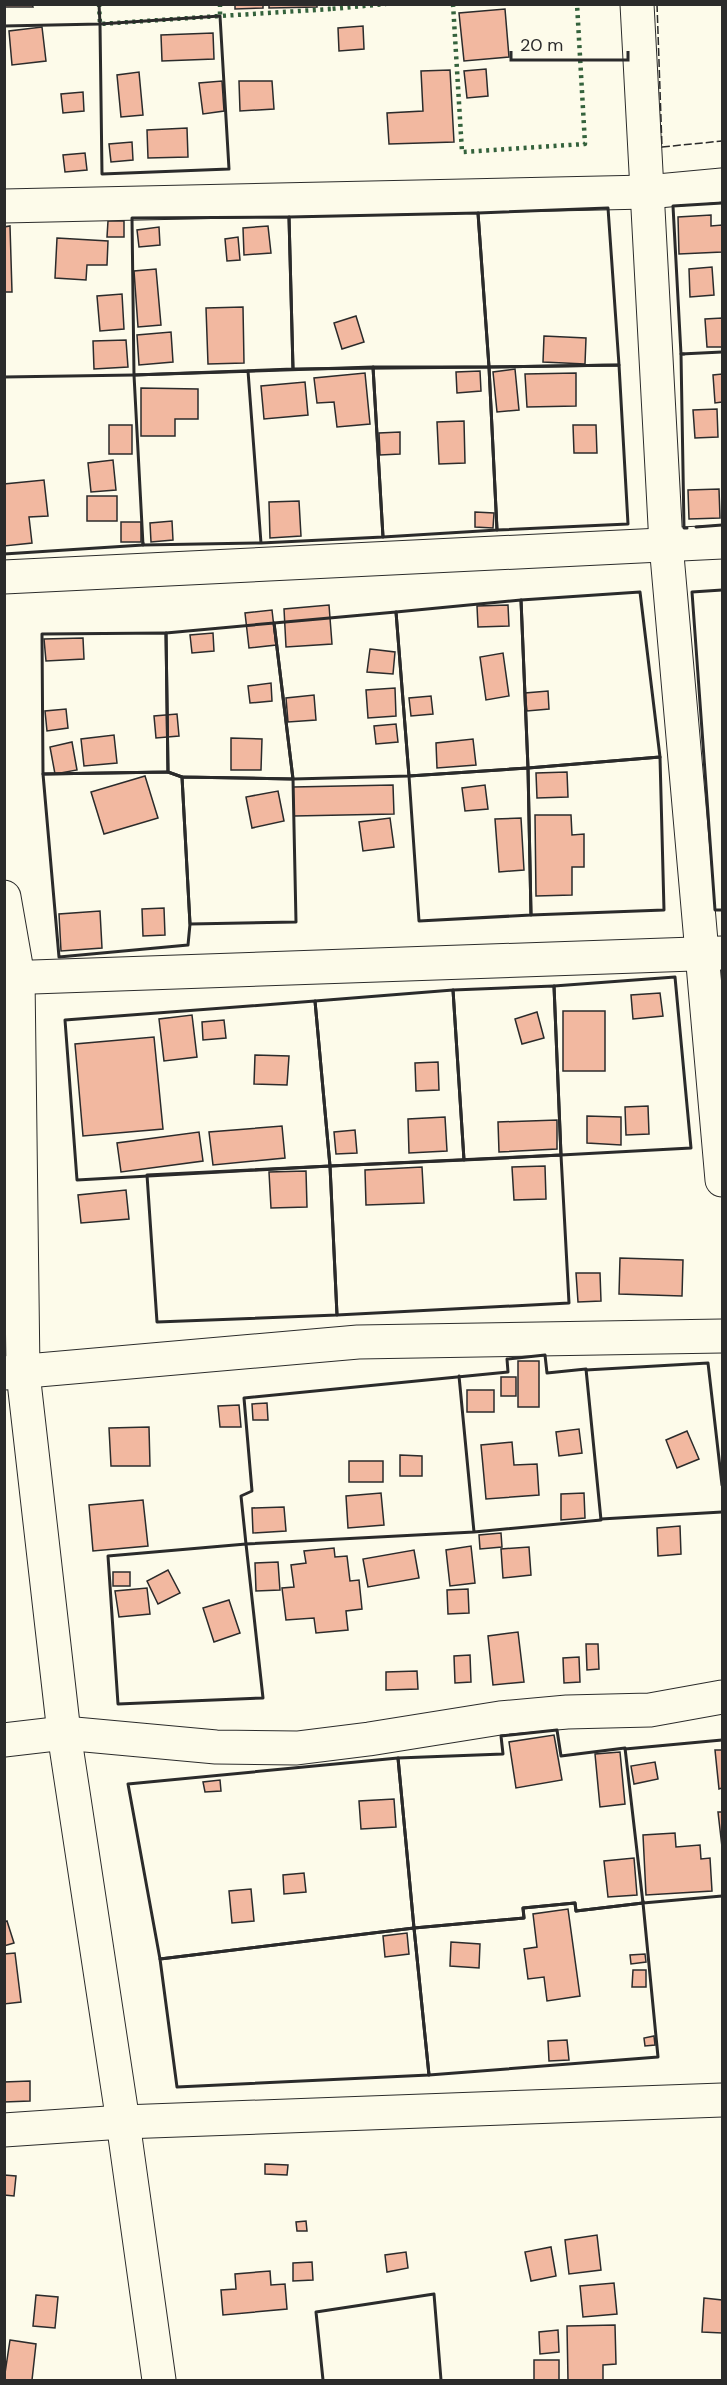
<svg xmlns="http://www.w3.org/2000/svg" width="727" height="2385" font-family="'DM Sans',sans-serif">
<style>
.building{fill:#f2b8a0;stroke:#2b2b2b;stroke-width:1.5}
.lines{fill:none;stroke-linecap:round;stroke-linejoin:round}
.minor-casing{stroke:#2b2b2b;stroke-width:35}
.minor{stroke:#fdfbea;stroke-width:33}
.hedge{stroke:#34623c;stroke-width:4.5;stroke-dasharray:3 4.5;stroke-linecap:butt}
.fence{stroke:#2b2b2b;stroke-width:1.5;stroke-dasharray:8 3;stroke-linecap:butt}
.wall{stroke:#2b2b2b;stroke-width:3}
</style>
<rect width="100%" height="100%" fill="#fdfbea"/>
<g class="building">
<polygon points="4,4 32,4 33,7 4,7"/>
<polygon points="235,4 263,4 263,8 235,9"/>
<polygon points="269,4 317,4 317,7 269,8"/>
<polygon points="505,9 509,57 464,61 459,13"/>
<polygon points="363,26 364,49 339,51 338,28"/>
<polygon points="42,27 46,61 12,65 9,31"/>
<polygon points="213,33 214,59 162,61 161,35"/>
<polygon points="486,69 488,96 467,98 464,71"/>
<polygon points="450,70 454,142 389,144 387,113 423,111 421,71"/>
<polygon points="139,72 143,115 121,117 117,75"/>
<polygon points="222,81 224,111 203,114 199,83"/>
<polygon points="239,81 272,81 274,109 240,111"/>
<polygon points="83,92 84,111 63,113 61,94"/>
<polygon points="187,128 188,157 148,158 147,130"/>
<polygon points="132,142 133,160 111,162 109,144"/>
<polygon points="85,153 87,170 65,172 63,155"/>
<polygon points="711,215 711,226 722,225 722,252 679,254 678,217"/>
<polygon points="108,221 124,221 124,237 107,237"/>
<polygon points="10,226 12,292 4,292 4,227"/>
<polygon points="268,226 271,253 244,255 243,228"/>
<polygon points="159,227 160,245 139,247 137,230"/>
<polygon points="238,237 240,260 227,261 225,239"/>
<polygon points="57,238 108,241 107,265 87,265 86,280 55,278"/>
<polygon points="712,267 714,295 690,297 689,269"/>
<polygon points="156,269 161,325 138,327 134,271"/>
<polygon points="122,294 124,329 100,331 97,296"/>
<polygon points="243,307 244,363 208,364 206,308"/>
<polygon points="356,316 364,342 342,349 334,323"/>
<polygon points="722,318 722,347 707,347 705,319"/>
<polygon points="171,332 173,362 139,365 137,335"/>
<polygon points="544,336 586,338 585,364 543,362"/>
<polygon points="126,340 128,367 94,369 93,341"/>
<polygon points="515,369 519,410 497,412 493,372"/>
<polygon points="480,371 481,391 457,393 456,372"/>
<polygon points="365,373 370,424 337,427 334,402 317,403 314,378"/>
<polygon points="576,373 576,406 527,407 525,374"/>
<polygon points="722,374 722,402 715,403 713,375"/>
<polygon points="305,382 308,415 264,419 261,386"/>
<polygon points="141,388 198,389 198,419 175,419 175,436 141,436"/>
<polygon points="717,409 718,437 695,438 693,410"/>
<polygon points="464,421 465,463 439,464 437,422"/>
<rect x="109" y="425" width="23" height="29"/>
<polygon points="573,425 596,425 597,453 574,453"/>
<polygon points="400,432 400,454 380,455 379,433"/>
<polygon points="113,460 116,490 91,492 88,463"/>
<polygon points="44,480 48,516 29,517 32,543 4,546 4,484"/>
<polygon points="719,489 720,518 689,519 688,490"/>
<rect x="87" y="496" width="30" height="25"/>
<polygon points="299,501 301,536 270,538 269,502"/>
<polygon points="475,512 494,513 493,528 475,527"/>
<polygon points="172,521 173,540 151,542 150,523"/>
<rect x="121" y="522" width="20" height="20"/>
<polygon points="329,605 332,644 286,647 284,609"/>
<polygon points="508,605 509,626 478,627 477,606"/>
<polygon points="272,610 276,645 249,648 245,613"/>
<polygon points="213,633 214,651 192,653 190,635"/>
<polygon points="83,638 84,659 46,661 44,639"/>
<polygon points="370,649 395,652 393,674 367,672"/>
<polygon points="503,653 509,696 486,700 480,657"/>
<polygon points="271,683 272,701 250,703 248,686"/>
<polygon points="395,688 396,716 368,718 366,690"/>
<polygon points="548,691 549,709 527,711 525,693"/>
<polygon points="314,695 316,720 288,722 286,698"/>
<polygon points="431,696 433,714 411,716 409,698"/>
<polygon points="66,709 68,728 47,731 45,711"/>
<polygon points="177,714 179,736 156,738 154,716"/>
<polygon points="396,724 398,742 376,744 374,726"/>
<polygon points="114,735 117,763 84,766 81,739"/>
<polygon points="231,738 262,739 261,770 231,770"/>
<polygon points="473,739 476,765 437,768 436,743"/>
<polygon points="72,742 77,770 55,774 50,747"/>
<polygon points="567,772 568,797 537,798 536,773"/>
<polygon points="145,776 158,818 104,834 91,792"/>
<polygon points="393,785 394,814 294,816 293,787"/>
<polygon points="485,785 488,809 465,811 462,788"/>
<polygon points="278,791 284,821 252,828 246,797"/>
<polygon points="535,815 571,815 572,835 584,834 584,867 572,867 572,895 536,896"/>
<polygon points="390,818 394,847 363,851 359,822"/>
<polygon points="521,818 524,870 499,872 495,819"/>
<polygon points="164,908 165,935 143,936 142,909"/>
<polygon points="100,911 102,948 61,951 59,914"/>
<polygon points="660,993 663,1016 633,1019 631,995"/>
<rect x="563" y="1011" width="42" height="60"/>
<polygon points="537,1012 544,1038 522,1044 515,1019"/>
<polygon points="192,1015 197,1057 164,1061 159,1019"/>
<polygon points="224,1020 226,1038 203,1040 202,1022"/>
<polygon points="154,1037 163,1129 83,1136 75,1044"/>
<polygon points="255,1055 289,1056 287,1085 254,1084"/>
<polygon points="438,1062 439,1090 416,1091 415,1063"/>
<polygon points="648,1106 649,1134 626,1135 625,1107"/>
<polygon points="587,1116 621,1117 621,1145 587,1143"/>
<polygon points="445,1117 447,1151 409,1153 408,1119"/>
<polygon points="557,1120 557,1149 499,1152 498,1122"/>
<polygon points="282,1126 285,1158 213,1165 209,1132"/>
<polygon points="355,1130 357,1153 336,1154 334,1132"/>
<polygon points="199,1132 203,1161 121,1172 117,1143"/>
<polygon points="545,1166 546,1199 514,1200 512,1167"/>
<polygon points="422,1167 424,1203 366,1205 365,1170"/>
<polygon points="306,1171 307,1207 271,1208 269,1172"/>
<polygon points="126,1190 129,1219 81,1223 78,1195"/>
<polygon points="620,1258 683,1260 682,1296 619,1294"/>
<polygon points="576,1273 600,1273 601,1301 578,1302"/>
<rect x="518" y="1361" width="21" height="46"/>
<rect x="501" y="1377" width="15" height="19"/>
<rect x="467" y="1390" width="27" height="22"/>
<polygon points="267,1403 268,1420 253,1420 252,1404"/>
<polygon points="239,1405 241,1427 220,1427 218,1406"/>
<polygon points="149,1427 150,1466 111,1466 109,1428"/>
<polygon points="579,1429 582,1453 559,1456 556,1432"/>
<polygon points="687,1431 699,1459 677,1468 666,1440"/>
<polygon points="512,1442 514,1465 537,1464 539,1495 486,1499 481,1445"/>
<polygon points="400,1455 422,1456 422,1476 400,1476"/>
<rect x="349" y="1461" width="34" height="21"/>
<polygon points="381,1493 384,1525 348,1528 346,1496"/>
<polygon points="584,1493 585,1518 561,1520 561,1494"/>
<polygon points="143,1500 148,1546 93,1551 89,1505"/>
<polygon points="284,1507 286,1531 253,1533 252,1508"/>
<polygon points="680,1526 681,1554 658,1556 657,1528"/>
<polygon points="501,1533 502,1547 480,1549 479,1535"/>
<polygon points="471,1546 475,1583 450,1586 446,1550"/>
<polygon points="529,1547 531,1575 503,1578 501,1549"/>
<polygon points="334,1548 335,1557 347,1556 350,1581 359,1580 362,1609 346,1611 348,1630 316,1633 314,1618 286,1620 282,1588 294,1587 291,1565 306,1563 304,1551"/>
<polygon points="414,1550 419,1578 368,1587 363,1559"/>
<polygon points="278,1562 280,1590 256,1591 255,1563"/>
<polygon points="168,1570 180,1593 158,1604 147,1581"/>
<rect x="113" y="1572" width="17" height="14"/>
<polygon points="147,1588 150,1614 119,1617 115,1591"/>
<polygon points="468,1589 469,1613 448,1614 447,1590"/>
<polygon points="229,1600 240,1633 214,1642 203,1608"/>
<polygon points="518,1632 524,1682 493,1685 488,1636"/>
<polygon points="586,1644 598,1644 599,1669 587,1670"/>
<polygon points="470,1655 471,1682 455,1683 454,1656"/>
<polygon points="579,1657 580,1682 564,1683 563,1658"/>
<polygon points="417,1671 418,1689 386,1690 386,1672"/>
<polygon points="554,1735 562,1780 516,1788 509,1742"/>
<polygon points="715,1750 722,1750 722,1788 719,1789"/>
<polygon points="620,1752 625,1804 600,1807 595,1754"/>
<polygon points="655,1762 658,1779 634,1784 631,1766"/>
<polygon points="220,1780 221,1791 205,1792 203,1782"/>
<polygon points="394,1799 396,1827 361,1829 359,1801"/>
<polygon points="718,1812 722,1812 722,1847"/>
<polygon points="675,1833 676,1847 700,1845 701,1859 710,1858 712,1891 646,1895 643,1835"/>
<polygon points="634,1858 637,1895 608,1897 604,1861"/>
<polygon points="304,1873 306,1892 284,1894 283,1875"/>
<polygon points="251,1889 254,1921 232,1923 229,1891"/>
<polygon points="568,1909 580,1996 547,2001 544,1977 528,1979 524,1949 537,1947 533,1914"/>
<polygon points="7,1921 14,1943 4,1946 4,1922"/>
<polygon points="407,1933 409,1954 385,1957 383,1936"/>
<polygon points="451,1942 480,1944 479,1968 450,1966"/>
<polygon points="15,1953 21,2002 4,2004 4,1954"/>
<polygon points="645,1954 646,1962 631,1964 630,1955"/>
<polygon points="633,1970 646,1970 646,1987 632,1987"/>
<polygon points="654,2036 655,2045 645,2046 644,2038"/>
<polygon points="567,2040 569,2060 549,2061 548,2041"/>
<polygon points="30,2081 30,2101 4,2102 4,2082"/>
<polygon points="265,2164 288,2165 287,2175 265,2174"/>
<polygon points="4,2175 16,2176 14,2196 4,2195"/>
<polygon points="306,2221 307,2231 297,2231 296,2222"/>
<polygon points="597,2235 601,2270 569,2274 565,2240"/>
<polygon points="551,2247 556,2276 531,2281 525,2252"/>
<polygon points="406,2252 408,2268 387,2272 385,2255"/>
<polygon points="312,2262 313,2280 293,2281 293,2263"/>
<polygon points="270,2271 271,2285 285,2284 287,2309 223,2315 221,2290 236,2289 235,2274"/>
<polygon points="614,2283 617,2314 583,2317 580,2286"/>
<polygon points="36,2295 58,2297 55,2328 33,2326"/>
<polygon points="704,2298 722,2300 722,2333 702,2332"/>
<polygon points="615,2325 616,2364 603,2365 603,2380 568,2380 567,2326"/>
<polygon points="558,2330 559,2352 540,2354 539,2332"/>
<polygon points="10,2340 36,2344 32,2380 4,2380"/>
<rect x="534" y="2360" width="25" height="20"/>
</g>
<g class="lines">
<defs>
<g id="minor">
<polyline points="637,4 666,544 722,1180"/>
<polyline points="4,206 647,192 722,185"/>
<polyline points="4,577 722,542"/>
<polyline points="4,897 18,977 23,1373 64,1733 123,2122 159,2380"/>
<polyline points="4,978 722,953"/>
<polyline points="4,1373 358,1342 722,1336"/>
<polyline points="4,1740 64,1733 216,1747 297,1748 369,1739 500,1718 567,1712 650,1710 722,1697"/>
<polyline points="4,2130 123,2122 722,2100"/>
</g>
</defs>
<use href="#minor" class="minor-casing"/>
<use href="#minor" class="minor"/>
<g class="hedge">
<polyline points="99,4 100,24 220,16"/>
<polyline points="220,4 220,16 331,9 330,4 331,9 386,4"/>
<polyline points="453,4 462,152 585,144 577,4"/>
</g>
<polyline class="fence" points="657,4 662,147 722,141"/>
<g class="wall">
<polygon points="220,16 229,169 102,174 100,24"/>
<polyline points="4,26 100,24 99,4"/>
<polygon points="608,208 619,365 489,367 478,213"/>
<polygon points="478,213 489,367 293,369 289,217"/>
<polygon points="289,217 293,369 134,375 132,218"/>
<polyline points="684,354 681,354 673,206 722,203"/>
<polygon points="619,365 628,524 497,530 489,367"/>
<polygon points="373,367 489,367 497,530 383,537"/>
<polyline points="248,371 261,543 383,537 373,367 134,375 143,545 261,543 248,371"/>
<polyline points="4,377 134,375"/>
<polyline points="696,527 722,525"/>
<polyline points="687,528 684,528 681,354 722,352"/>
<polyline points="4,554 143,545 143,543"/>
<polyline points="722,590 692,592 715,910 722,910"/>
<polygon points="640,592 660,757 528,768 521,600"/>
<polygon points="521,600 528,768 409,776 396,612"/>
<polygon points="396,612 409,776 293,779 274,623"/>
<polygon points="274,623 293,779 182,777 168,772 166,633"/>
<polygon points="166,633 168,772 43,774 42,634"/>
<polygon points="660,757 664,910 531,915 528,768"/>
<polygon points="528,768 531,915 419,921 409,776"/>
<polygon points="168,772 182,777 190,924 188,945 59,957 43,774"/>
<polygon points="182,777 293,779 296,922 190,924"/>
<polygon points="675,977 691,1148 561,1155 554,986"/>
<polygon points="554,986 561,1155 464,1160 453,990"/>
<polygon points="453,990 464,1160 330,1166 315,1001"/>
<polygon points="315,1001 330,1166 77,1180 65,1020"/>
<polygon points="561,1155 569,1303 337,1315 330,1166"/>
<polygon points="330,1166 337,1315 157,1322 147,1175"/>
<polyline points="586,1370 708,1363 722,1485"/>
<polyline points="459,1376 474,1532 246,1544 241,1496 252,1491 244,1398 508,1372 507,1359 545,1355 547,1373 586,1369 601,1520 474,1532 459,1376"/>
<polyline points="601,1519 722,1512"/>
<polygon points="246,1544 263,1698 118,1704 108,1556"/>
<polygon points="557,1730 561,1756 625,1748 643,1903 576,1911 575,1903 523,1908 524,1918 414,1928 398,1758 503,1754 501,1736"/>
<polyline points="625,1749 722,1740"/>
<polygon points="398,1758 414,1928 160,1959 128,1784"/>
<polyline points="643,1901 643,1903 722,1896"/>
<polygon points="575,1903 576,1911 643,1903 658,2057 429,2075 414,1928 524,1918 523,1908"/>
<polygon points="414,1928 429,2075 177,2087 160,1959"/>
<polyline points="323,2380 316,2312 434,2294 441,2380"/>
</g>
</g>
<rect width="727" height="2385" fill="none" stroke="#2b2b2b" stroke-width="12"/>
<path d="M511 51v9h117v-9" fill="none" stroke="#2b2b2b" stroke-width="3"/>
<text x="520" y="51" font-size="18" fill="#2b2b2b" stroke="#fdfbea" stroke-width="4.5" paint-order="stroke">20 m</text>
</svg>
